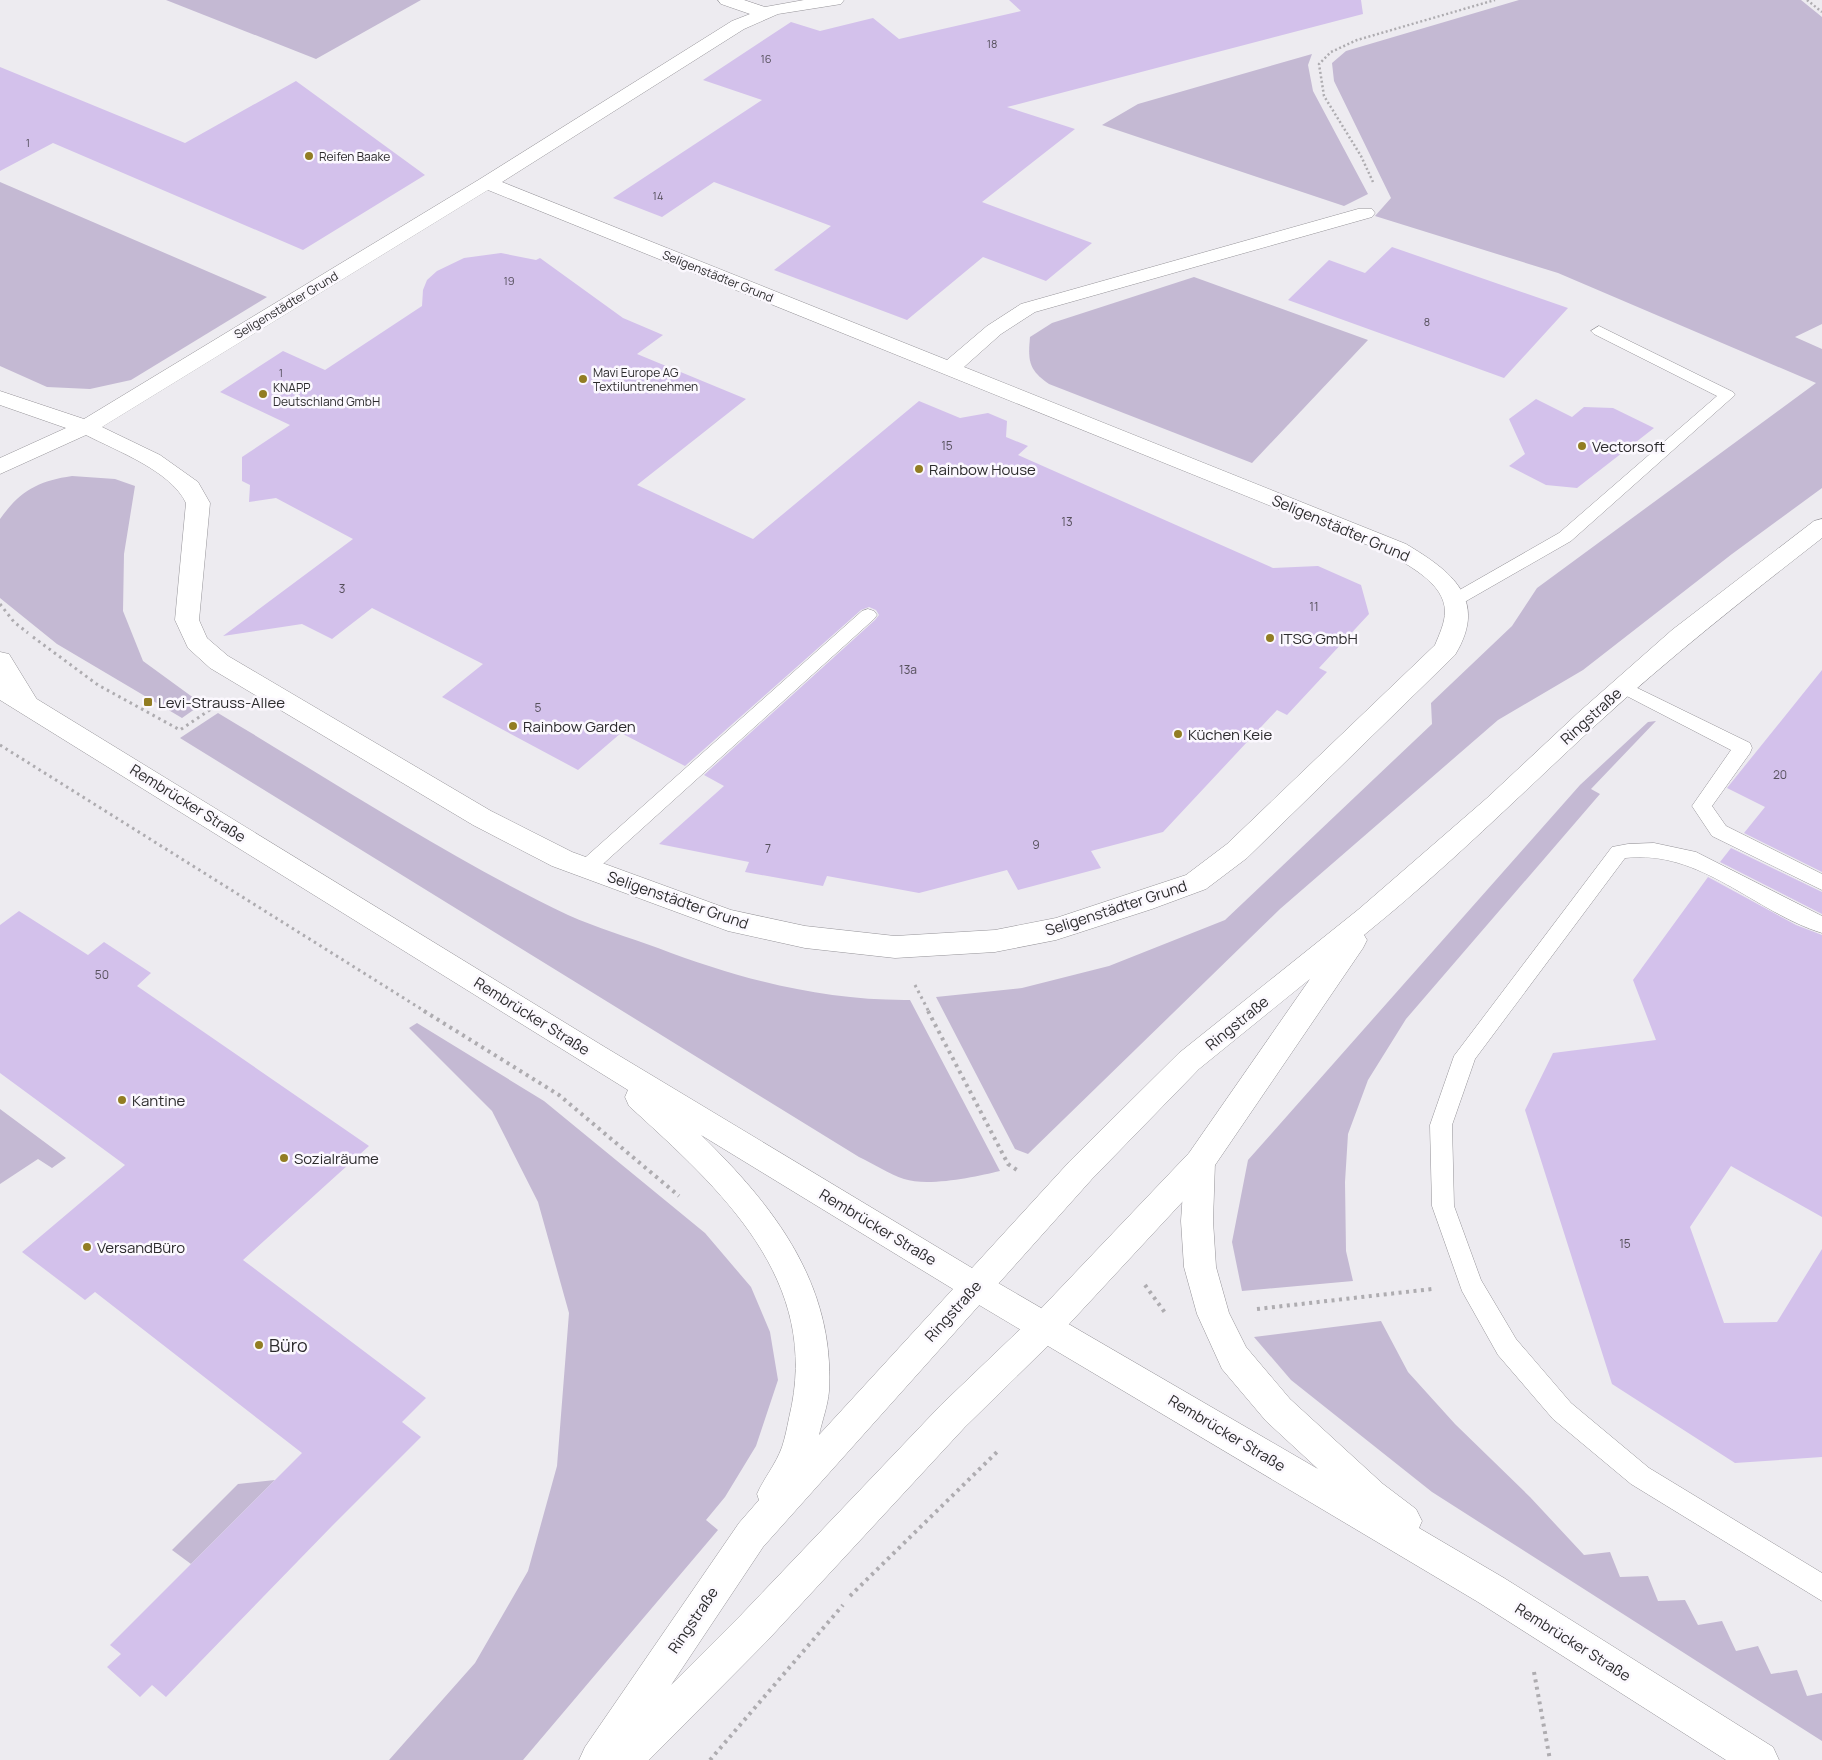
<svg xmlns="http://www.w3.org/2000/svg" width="1822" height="1760" font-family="Manrope,sans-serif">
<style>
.green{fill:#c4b9d3}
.building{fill:#d3c1eb}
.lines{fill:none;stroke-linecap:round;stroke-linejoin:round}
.service-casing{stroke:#969499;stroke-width:1}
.minor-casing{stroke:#969499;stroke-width:1}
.tertiary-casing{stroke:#969499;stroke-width:1}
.secondary-casing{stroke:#969499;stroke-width:1}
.path-far2{stroke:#aeacb0;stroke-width:2.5;stroke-dasharray:2 2.5;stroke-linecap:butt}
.path-far1{stroke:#aeacb0;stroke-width:3;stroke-dasharray:2.5 4;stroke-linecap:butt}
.path{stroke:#aeacb0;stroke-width:4;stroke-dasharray:3 4.5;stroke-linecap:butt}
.service{fill:#fff;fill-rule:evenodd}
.minor{fill:#fff;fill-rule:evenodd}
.tertiary{fill:#fff;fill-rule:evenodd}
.secondary{fill:#fff;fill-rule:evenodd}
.poi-dot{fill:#927d23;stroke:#fbf8fe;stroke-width:2}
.labels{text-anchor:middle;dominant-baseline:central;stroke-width:5;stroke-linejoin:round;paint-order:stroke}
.far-number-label{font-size:11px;fill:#56505c}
.far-poi-label{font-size:12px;fill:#2c2b2d;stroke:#fbf8fe;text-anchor:start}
.far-street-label{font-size:12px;fill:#2c2b2d;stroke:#fbf8fe}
.number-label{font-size:12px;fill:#56505c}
.poi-label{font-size:15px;fill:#2c2b2d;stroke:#fbf8fe;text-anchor:start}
.street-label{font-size:15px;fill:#2c2b2d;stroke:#fbf8fe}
.near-poi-label{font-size:18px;fill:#2c2b2d;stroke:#fbf8fe;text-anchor:start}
</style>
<rect width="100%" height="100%" fill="#edebf0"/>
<g class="green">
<polygon points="166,0 421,0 316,59"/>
<polygon points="1519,0 1801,0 1822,17 1822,324 1795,337 1822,349 1822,488 1732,554 1583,670 1498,720 1280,909 1028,1154 1015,1149 936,997 1022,988 1109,966 1225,920 1432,724 1431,703 1512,626 1537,588 1816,383 1558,273 1375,216 1391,198 1334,81 1332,63 1346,51"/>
<polygon points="1312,54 1308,65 1313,91 1368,194 1344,206 1102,125 1138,104"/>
<polygon points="0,182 267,297 131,380 90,389 47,387 0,366"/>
<path d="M1194,277l174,63 -116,123 -203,-79c-21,-14 -21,-24 -19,-47l22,-14z"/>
<path d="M72,476l43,3 20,7 -11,68 -1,57 20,50 59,43 -20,14 -125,-74 -57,-46v-79c20,-28 38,-38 72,-43z"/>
<path d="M218,713c116,69 229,144 350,202 29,13 60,22 90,33 81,31 165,53 252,52l90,171c-25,6 -72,16 -96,8 -15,-5 -30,-15 -45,-22l-679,-419z"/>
<polygon points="1656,721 1591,789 1600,794 1406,1019 1368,1080 1348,1134 1345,1182 1346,1251 1353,1281 1242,1291 1232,1242 1248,1160 1580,785 1648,722"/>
<polygon points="417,1023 544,1101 705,1233 751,1287 770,1332 778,1380 756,1446 725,1497 706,1520 718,1530 523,1760 389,1760 475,1663 528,1571 557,1466 569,1313 538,1202 492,1111 409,1028"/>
<polygon points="0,1109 66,1158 52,1168 38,1159 0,1184"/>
<polygon points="1381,1321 1408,1372 1455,1424 1530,1497 1584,1555 1610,1552 1620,1577 1648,1576 1658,1601 1685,1600 1698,1625 1722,1621 1736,1651 1758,1646 1771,1674 1797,1670 1807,1696 1822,1693 1822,1741 1432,1492 1291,1380 1254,1337"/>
<polygon points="275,1480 191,1564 172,1550 238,1484"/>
</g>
<g class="building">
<polygon points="1009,0 1361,0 1363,14 1007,107 1075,129 982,202 1092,243 1046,281 983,257 907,320 774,270 831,226 714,182 662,217 613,198 762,100 703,80 791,22 820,31 873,18 899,39 1021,11"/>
<polygon points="0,67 185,143 296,81 425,175 303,250 53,143 0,171"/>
<polygon points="1392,247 1568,308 1504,378 1288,300 1329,260 1365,273"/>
<polygon points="501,253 536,260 540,258 623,318 663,335 637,354 746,399 637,485 753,539 919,401 960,418 988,413 1007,421 1006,437 1028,446 1018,455 1273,568 1318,566 1361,585 1369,614 1319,668 1327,672 1287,715 1277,710 1163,832 1091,851 1101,868 1018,890 1007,870 919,893 827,876 823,886 745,872 749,862 659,844 724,786 704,775 875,620 879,615 876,610 869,607 861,610 685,766 621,733 578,770 442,697 483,664 372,608 332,639 302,624 223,636 353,539 276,498 249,502 250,485 242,481 242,457 290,425 220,392 283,351 325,370 422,306 423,290 427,280 437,271 464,258"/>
<polygon points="1536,399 1572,417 1584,407 1613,408 1654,428 1577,488 1546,485 1509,466 1525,454 1509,419"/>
<polygon points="1822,670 1822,872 1744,833 1765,807 1727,788"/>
<polygon points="1731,848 1822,892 1822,914 1720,862"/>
<polygon points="1708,877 1796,925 1822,935 1822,1217 1731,1166 1690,1227 1724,1323 1777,1322 1822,1249 1822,1457 1735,1463 1612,1384 1525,1110 1553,1053 1656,1040 1633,980"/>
<polygon points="19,911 88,955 104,942 151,973 137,986 369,1146 243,1260 426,1398 402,1422 421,1437 332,1526 166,1697 152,1685 140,1697 107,1667 121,1654 110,1645 302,1453 95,1292 85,1300 22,1252 125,1165 0,1073 0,925"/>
</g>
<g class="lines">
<defs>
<g id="service">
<polygon points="1599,326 1733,392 1735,395 1571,541 1461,604 1449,604 1446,600 1449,596 1559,533 1717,396 1594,334 1591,331"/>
<polygon points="868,609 874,611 877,615 874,619 593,873 586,875 579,873 576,868 579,863 862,611"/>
<polygon points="1623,681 1750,743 1752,748 1750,753 1712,806 1726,826 1822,874 1822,890 1712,836 1692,806 1731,750 1617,691 1614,687 1617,683"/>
<path d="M1654,843l42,9 126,64v17c-68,-21 -121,-84 -197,-75l-150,201 -23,66 2,81 27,74 35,59 55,64 78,65 173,105v28l-191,-117 -78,-65 -55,-64 -36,-64 -30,-85 -2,-81 24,-69 158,-209 16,-3z"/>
</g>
<g id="minor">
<path d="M718,0h26l21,7 39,-7h40l-3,4 -6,1 -57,9 -34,15 -242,153 445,178 40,-34 34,-22 337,-95h14l3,4 -3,4 -337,95 -34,22 -37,33 442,177c45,27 83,55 49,111l-208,203 -41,31 -54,20 -96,31 -61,12 -100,6 -90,-10 -77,-17 -176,-65 -79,-41 -263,-157 -22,-20 -13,-28 11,-117c-15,-32 -69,-52 -100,-68l-86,39v-16l66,-30 -66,-23v-14l84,28 396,-240 252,-158 18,-7 -29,-10zM488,190l902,364c20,13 54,29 55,57 0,12 -6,24 -10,34l-208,199 -41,31 -130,43 -61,12 -100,6 -90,-10 -74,-16 -159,-58 -81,-41 -263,-155 -21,-18 -8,-18 11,-117 -12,-21 -38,-27 -58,-28z"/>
<polygon points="0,652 9,654 36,698 40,704 36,710 27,713 18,710 0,680"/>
</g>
<polygon id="tertiary" points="1200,1149 1211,1153 1215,1162 1213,1221 1216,1267 1229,1313 1246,1347 1290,1399 1383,1484 1416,1509 1422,1521 1419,1528 1504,1578 1773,1747 1779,1760 1726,1760 1478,1602 964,1296 959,1286 964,1276 975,1272 986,1276 1318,1469 1266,1421 1222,1369 1197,1314 1184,1267 1181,1221 1185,1162 1189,1153"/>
<path id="secondary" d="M1822,519v19c-77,60 -153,120 -225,186 -77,71 -151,145 -233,211l3,5 -4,8 -152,223 -153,165 -93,91 -198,214 -118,119h-70l6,-13 154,-224 20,-23 -2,-6c7,-16 19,-30 25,-47 3,-9 5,-19 7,-29 34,-138 -68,-228 -160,-312l-4,-9 3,-7 -628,-390v-21l9,3 594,364 369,222 98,-107 109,-108 180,-144 128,-111 92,-86 93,-82 142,-109zM1310,979l-121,174 -155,163 -93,89 -200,210 -70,70 92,-138 329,-368 107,-110zM701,1135l252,154 -134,146c3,-14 9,-30 10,-44 6,-107 -55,-185 -128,-256z"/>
</defs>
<use href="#service" class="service-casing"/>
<use href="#minor" class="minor-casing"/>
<use href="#tertiary" class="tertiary-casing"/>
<use href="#secondary" class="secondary-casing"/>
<g class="path-far2">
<polyline points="1807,0 1822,12"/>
<polyline points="1373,182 1361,156 1324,96 1319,64 1331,52 1357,40 1495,0"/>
</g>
<g class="path-far1">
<polyline points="0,604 14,622 28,633"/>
<polyline points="33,637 98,685 180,730 217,705"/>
<polyline points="0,745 426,1012"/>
<polyline points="915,985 929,1012"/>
</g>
<g class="path">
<polyline points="424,1011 559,1095 679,1196"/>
<polyline points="928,1011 1008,1164 1020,1172"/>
<polyline points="1145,1285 1166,1314"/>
<polyline points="1257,1309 1432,1289"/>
<polyline points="850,1596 997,1452"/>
<polyline points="1534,1672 1550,1760"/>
<polyline points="710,1760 843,1605"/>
</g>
<use href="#service" class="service"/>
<use href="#minor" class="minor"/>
<use href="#tertiary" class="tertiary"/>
<use href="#secondary" class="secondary"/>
</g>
<g class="poi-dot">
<circle cx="309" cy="156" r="5"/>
<circle cx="583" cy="379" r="5"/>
<circle cx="263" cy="394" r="5"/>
<circle cx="1582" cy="446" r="5"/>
<circle cx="919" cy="469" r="5"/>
<circle cx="1270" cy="638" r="5"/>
<rect x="143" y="697" width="10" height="10" rx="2.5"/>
<circle cx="513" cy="726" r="5"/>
<circle cx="1178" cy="734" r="5"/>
<circle cx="122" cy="1100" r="5"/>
<circle cx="284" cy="1158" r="5"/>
<circle cx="87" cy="1247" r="5"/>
<circle cx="259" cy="1345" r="5"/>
</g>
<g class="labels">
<g class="far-number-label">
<text x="992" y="43">18</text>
<text x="766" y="58">16</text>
<text x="28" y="142">1</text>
<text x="658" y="195">14</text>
<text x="509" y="280">19</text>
<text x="1427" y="321">8</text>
<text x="281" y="372">1</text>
</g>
<g class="far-poi-label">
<text x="319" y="156">Reifen Baake</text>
<text x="593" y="372">Mavi Europe AG<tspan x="593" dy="14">Textiluntrenehmen</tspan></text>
<text x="273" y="387">KNAPP<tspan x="273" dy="14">Deutschland GmbH</tspan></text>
</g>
<g class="far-street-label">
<text transform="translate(718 276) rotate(22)">Seligenstädter Grund</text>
<text transform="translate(286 305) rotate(-31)">Seligenstädter Grund</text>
</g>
<g class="number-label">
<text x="947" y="445">15</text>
<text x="1067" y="521">13</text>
<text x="342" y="588">3</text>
<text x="1314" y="606">11</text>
<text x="908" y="669">13a</text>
<text x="538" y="707">5</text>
<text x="1780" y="774">20</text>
<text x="1036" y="844">9</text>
<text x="768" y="848">7</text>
<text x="102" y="974">50</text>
<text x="1625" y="1243">15</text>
</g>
<g class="poi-label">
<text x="1592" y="446">Vectorsoft</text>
<text x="929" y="469">Rainbow House</text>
<text x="1280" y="638">ITSG GmbH</text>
<text x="158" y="702">Levi-Strauss-Allee</text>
<text x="523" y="726">Rainbow Garden</text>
<text x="1188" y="734">Küchen Keie</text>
<text x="132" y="1100">Kantine</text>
<text x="294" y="1158">Sozialräume</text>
<text x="97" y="1247">VersandBüro</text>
</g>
<g class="street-label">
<text transform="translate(1341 528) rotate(23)">Seligenstädter Grund</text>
<text transform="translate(1591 716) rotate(-42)">Ringstraße</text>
<text transform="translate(188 803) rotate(32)">Rembrücker Straße</text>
<text transform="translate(678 900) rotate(19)">Seligenstädter Grund</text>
<text transform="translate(1116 908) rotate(-18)">Seligenstädter Grund</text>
<text transform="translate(532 1016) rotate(32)">Rembrücker Straße</text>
<text transform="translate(1237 1023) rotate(-39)">Ringstraße</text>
<text transform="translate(878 1227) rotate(31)">Rembrücker Straße</text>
<text transform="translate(953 1311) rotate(-48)">Ringstraße</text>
<text transform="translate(1227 1433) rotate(31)">Rembrücker Straße</text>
<text transform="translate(693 1620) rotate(-56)">Ringstraße</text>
<text transform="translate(1573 1642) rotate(32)">Rembrücker Straße</text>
</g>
<g class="near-poi-label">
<text x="269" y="1345">Büro</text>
</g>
</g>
</svg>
